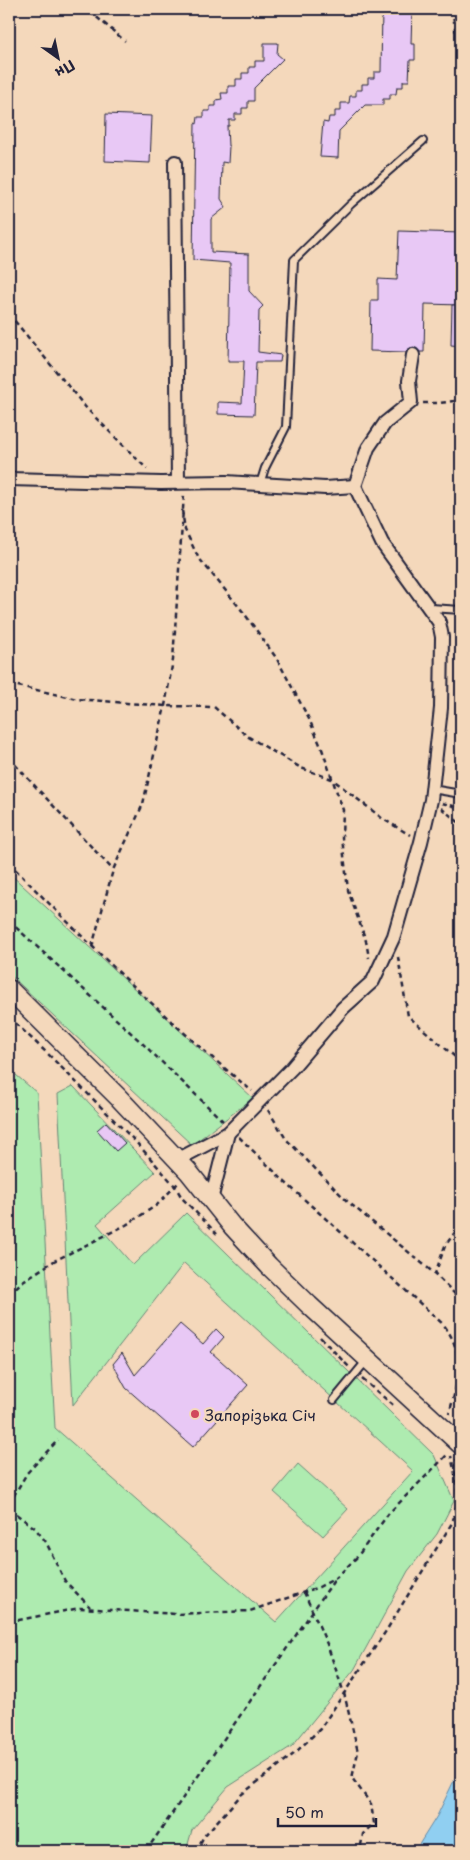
<svg xmlns="http://www.w3.org/2000/svg" width="470" height="1860" font-family="'Playpen Sans',sans-serif">
<style>
.green{fill:#aeebb0;stroke:#688676}
.water{fill:#90cff1;stroke:#648aa8}
.building{fill:#e8c8f5;stroke:#22223b}
.lines{fill:none;stroke-linecap:round;stroke-linejoin:round}
.lane-casing{stroke:#22223b;stroke-width:10}
.street-casing{stroke:#22223b;stroke-width:16}
.secondary-casing{stroke:#22223b;stroke-width:21}
.path{stroke:#22223b;stroke-width:2.5;stroke-dasharray:5 4;stroke-linecap:butt}
.lane{stroke:#f4d8bb;stroke-width:6}
.street{stroke:#f4d8bb;stroke-width:12}
.secondary{stroke:#f4d8bb;stroke-width:18}
.poi-dot{fill:#d1495b;stroke:#f4d8bb;stroke-width:2}
.labels{text-anchor:middle;dominant-baseline:central;stroke-width:4.5;stroke-linejoin:round;paint-order:stroke}
.poi-label{font-size:15px;fill:#22223b;stroke:#f4d8bb;text-anchor:start}
</style>
<rect width="100%" height="100%" fill="#f4d8bb"/>
<filter id="ink" filterUnits="userSpaceOnUse"><feTurbulence type="fractalNoise" baseFrequency=".02" numOctaves="2"/><feDisplacementMap in="SourceGraphic" scale="10" xChannelSelector="R" yChannelSelector="G"/><feConvolveMatrix kernelMatrix="1 2 1 2 8 2 1 2 1" color-interpolation-filters="sRGB"/></filter>
<g filter="url(#ink)">
<g class="green">
<polygon points="9,873 253,1098 192,1145 9,974"/>
<polygon points="9,1069 37,1093 55,1428 276,1622 413,1471 184,1263 73,1405 58,1094 73,1086 155,1172 97,1224 133,1265 186,1213 434,1455 454,1501 437,1534 408,1571 354,1670 292,1746 228,1787 192,1830 186,1851 9,1851"/>
<polygon points="298,1464 348,1509 323,1536 274,1492"/>
</g>
<polygon class="water" points="461,1766 461,1851 415,1851 437,1816"/>
<g class="building">
<polygon points="382,9 412,9 411,44 415,44 415,60 410,60 409,81 403,81 403,87 397,87 396,94 390,94 390,99 383,99 383,105 365,105 339,131 338,158 320,157 323,122 328,123 329,117 335,117 335,111 341,111 341,103 349,103 350,96 356,96 356,90 362,90 362,84 368,84 368,78 374,78 374,72 381,72"/>
<polygon points="264,43 278,43 277,54 283,59 254,88 254,101 248,101 248,108 242,108 242,114 235,114 235,120 229,120 229,126 227,126 228,146 229,146 228,163 222,162 221,199 226,207 211,219 211,252 249,254 249,291 263,306 259,310 258,352 281,355 280,362 256,362 254,415 218,414 218,402 242,403 244,361 228,361 230,263 193,260 195,123 197,124 198,117 204,117 204,111 210,111 210,106 216,106 216,100 222,99 221,93 228,93 228,86 236,86 236,79 242,79 242,73 249,73 249,67 255,67 255,61 264,61"/>
<polygon points="106,114 152,116 150,163 105,161"/>
<polygon points="399,231 461,233 460,281 461,281 461,305 425,304 424,352 420,352 414,347 410,348 406,352 370,351 371,300 378,300 378,279 397,280"/>
<polygon points="452,305 461,305 461,346 451,345"/>
<polygon points="106,1122 125,1143 116,1151 97,1130"/>
<polygon points="180,1324 203,1344 216,1329 224,1337 211,1352 248,1385 193,1447 126,1388 113,1364 122,1353 135,1375"/>
</g>
<g class="lines">
<defs>
<g id="lane">
<polyline points="260,484 265,468 286,427 294,260 351,204 423,141"/>
<polyline points="431,608 461,610"/>
<polyline points="432,789 461,794"/>
<polyline points="334,1400 367,1360"/>
</g>
<g id="street">
<polyline points="175,162 178,482"/>
<polyline points="9,479 161,483 226,482 325,488 355,486"/>
<polyline points="177,1160 228,1133 292,1068 343,1008 373,981 394,936 421,842 431,800 441,708 442,637 439,622 382,543 355,486 368,448 385,423 411,402 409,381 413,355"/>
<polyline points="211,1200 228,1133"/>
</g>
<polyline id="secondary" points="9,989 118,1097 188,1171 232,1226 269,1266 309,1305 461,1445"/>
</defs>
<use href="#lane" class="lane-casing"/>
<use href="#street" class="street-casing"/>
<use href="#secondary" class="secondary-casing"/>
<g class="path">
<polyline points="81,9 93,14 125,41"/>
<polyline points="452,9 461,65"/>
<polyline points="9,314 87,409 147,469"/>
<polyline points="423,403 440,403 461,400"/>
<polyline points="182,510 185,530 198,557 244,613 277,659 309,719 322,749 343,810 342,838 348,890 366,941 369,958"/>
<polyline points="9,684 77,699 165,706 214,707 247,736 301,768 332,779 383,819 410,835"/>
<polyline points="9,758 113,870"/>
<polyline points="442,803 461,808"/>
<polyline points="441,808 461,824"/>
<path d="M9,863c78,79 157,158 243,228"/>
<polyline points="9,921 141,1042 223,1121"/>
<polyline points="92,947 113,870 143,804 165,706 173,660 184,494"/>
<polyline points="398,957 408,1016 461,1062"/>
<polyline points="9,1017 48,1054 135,1141 175,1186 182,1198 217,1234"/>
<polyline points="268,1110 286,1139 347,1201 435,1274"/>
<path d="M239,1137l47,46 157,141c23,29 15,58 6,90"/>
<polyline points="461,1224 445,1246 435,1274 459,1298 461,1305"/>
<polyline points="9,1294 23,1281 54,1261 126,1225 157,1205 179,1182"/>
<polyline points="320,1337 349,1367"/>
<polyline points="458,1355 461,1336"/>
<polyline points="362,1379 393,1405"/>
<polyline points="456,1459 461,1465"/>
<polyline points="9,1504 27,1473 58,1440"/>
<polyline points="9,1509 35,1528 46,1542 65,1581 90,1607"/>
<polyline points="304,1592 327,1644 344,1693 358,1752 352,1778 371,1804 374,1823 363,1834 360,1851"/>
<polyline points="9,1622 80,1608 176,1614 250,1611 319,1587 336,1578 357,1557 389,1513 449,1453"/>
<polyline points="146,1851 335,1579"/>
<path d="M196,1851l8,-15 38,-42 53,-41 25,-24 66,-98 66,-108c9,-26 5,-41 -1,-67"/>
</g>
<use href="#lane" class="lane"/>
<use href="#street" class="street"/>
<use href="#secondary" class="secondary"/>
</g>
</g>
<circle class="poi-dot" cx="195" cy="1414" r="5"/>
<g class="labels">
<g class="poi-label">
<text x="205" y="1414">Запорізька Січ</text>
</g>
</g>
<rect width="470" height="1860" fill="none" stroke="#f4d8bb" stroke-width="30"/>
<rect x="15" y="15" width="440" height="1830" fill="none" stroke="#22223b" stroke-width="2" filter="url(#ink)"/>
<g transform="translate(58 58) rotate(147)" stroke="#f4d8bb" stroke-width="4" paint-order="stroke">
<path d="M0-4L9 19L0 12L-9 19Z" fill="#22223b"/>
<text y="-8" font-size="14" font-weight="bold" text-anchor="middle" fill="#22223b">Пн</text>
</g>
<path d="M278 1818v8h98v-8" fill="none" stroke="#22223b" stroke-width="2.5"/>
<text x="285" y="1818" font-size="15" fill="#22223b" stroke="#f4d8bb" stroke-width="4" paint-order="stroke">50 m</text>
</svg>
